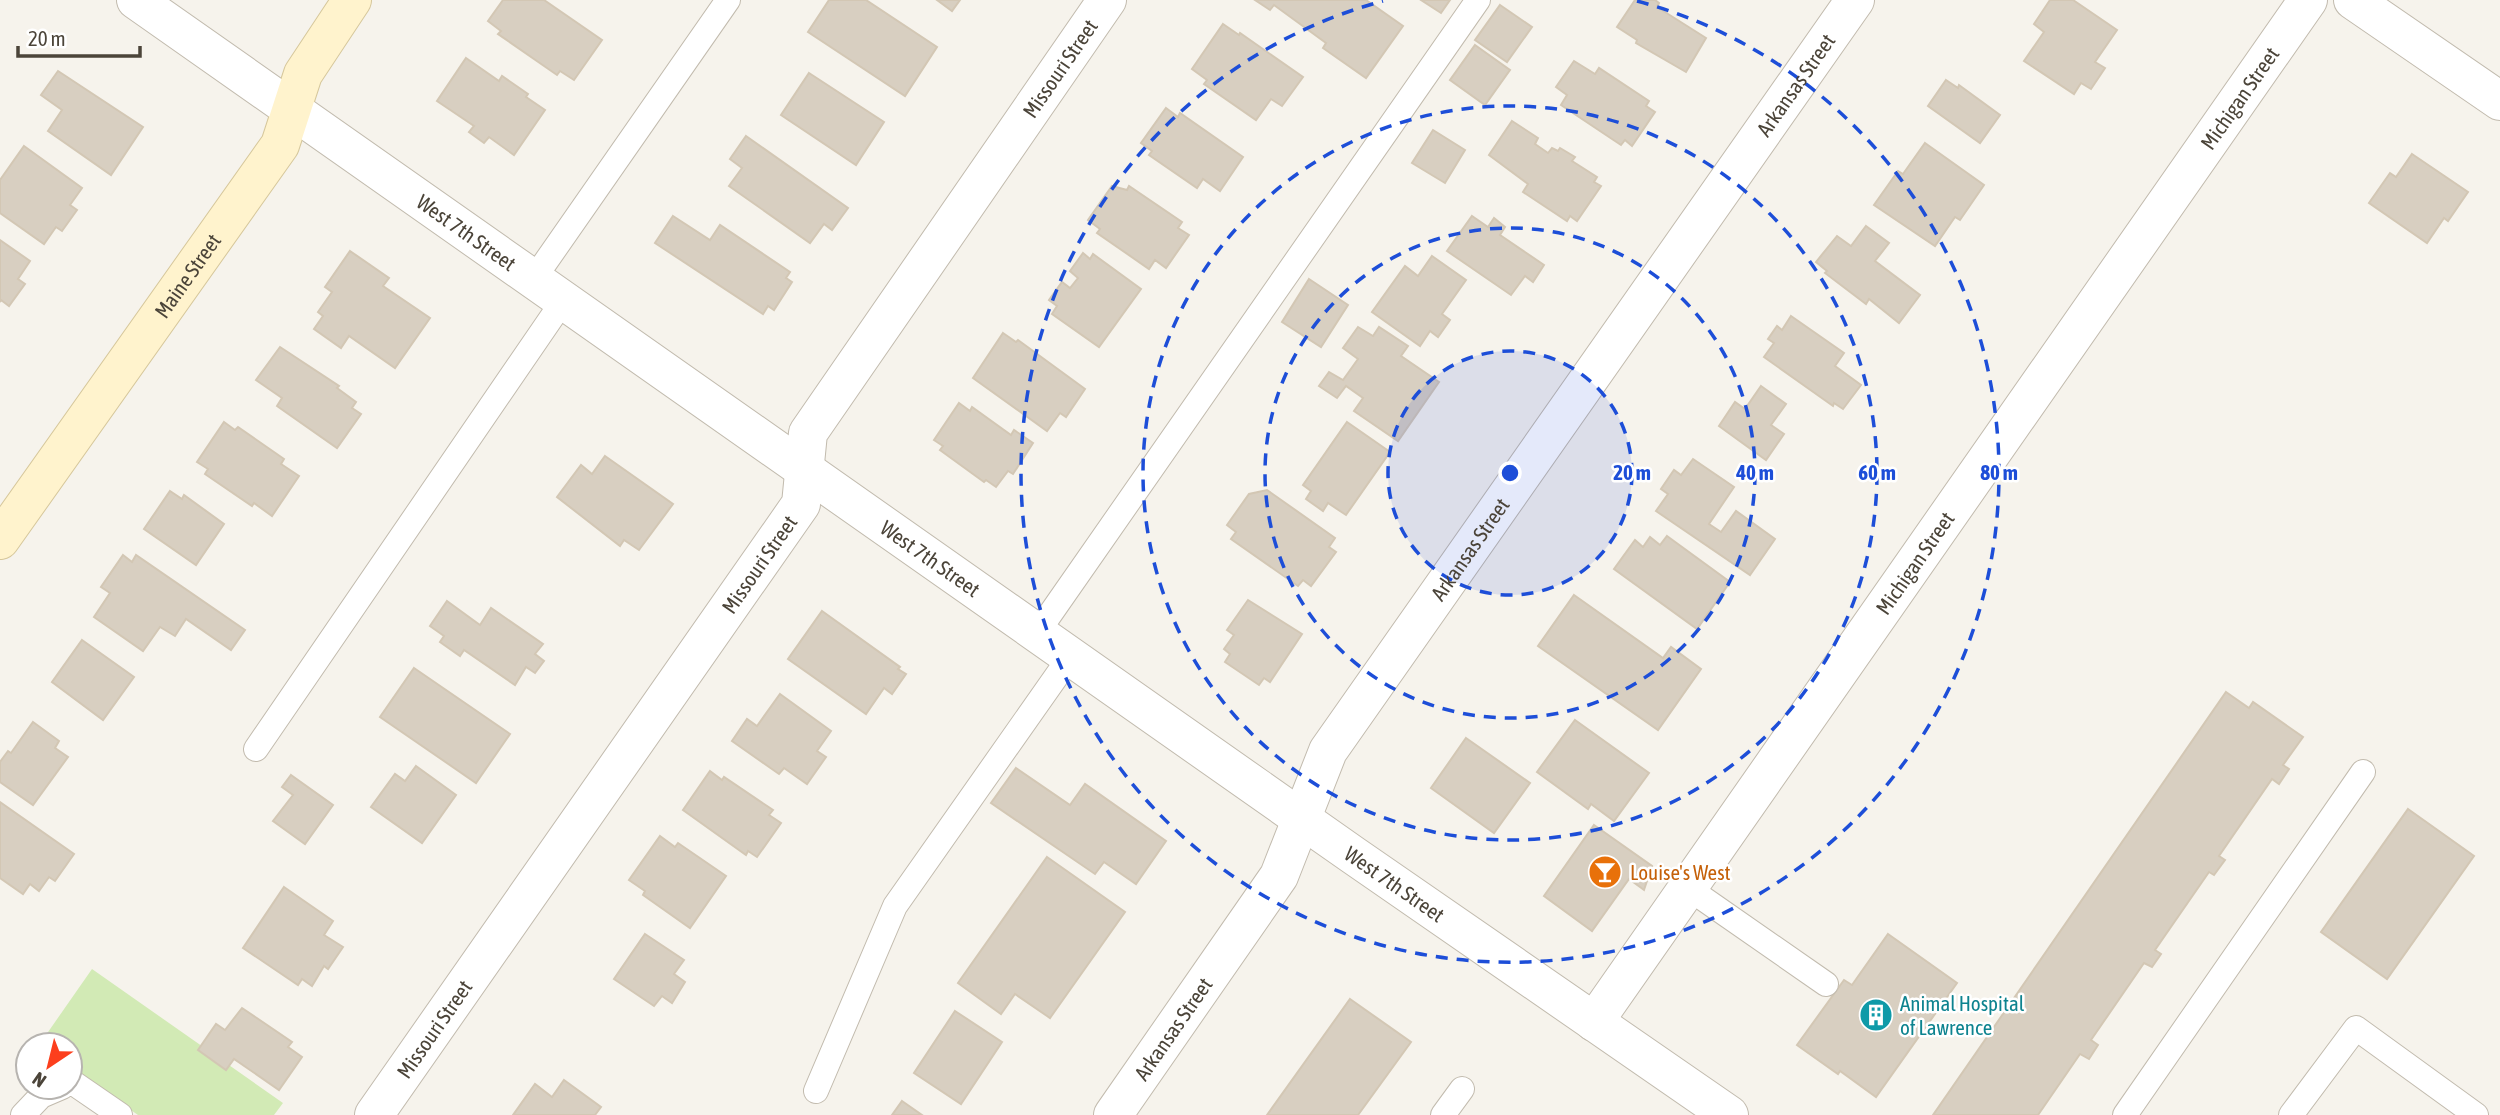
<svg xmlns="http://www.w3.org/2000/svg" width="2500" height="1115" font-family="'Asap Condensed',sans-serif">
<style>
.green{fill:#d2eab5}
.building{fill:#d8cfc1;stroke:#d3c7b4;stroke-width:2}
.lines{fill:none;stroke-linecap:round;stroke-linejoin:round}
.lane-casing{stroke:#c2bbae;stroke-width:26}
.street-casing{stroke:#c2bbae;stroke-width:40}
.secondary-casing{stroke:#d6c79b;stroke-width:40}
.lane{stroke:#fff;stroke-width:24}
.street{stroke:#fff;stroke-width:38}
.secondary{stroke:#fff3cd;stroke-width:38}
.ring{fill:none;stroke:#1d4ed8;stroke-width:3.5;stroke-dasharray:12 9}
.labels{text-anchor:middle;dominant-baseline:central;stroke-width:5;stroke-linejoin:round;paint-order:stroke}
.street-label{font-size:21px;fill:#4b4439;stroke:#fff}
.food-label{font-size:21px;fill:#c56008;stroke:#fff;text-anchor:start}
.culture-label{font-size:21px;fill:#0d838f;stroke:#fff;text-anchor:start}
.centre{fill:#1d4ed8;stroke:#fff;stroke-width:3.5}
.ring-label{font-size:21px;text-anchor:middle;font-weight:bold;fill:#1d4ed8;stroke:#fff;stroke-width:5;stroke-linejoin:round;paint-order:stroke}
</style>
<rect width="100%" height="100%" fill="#f6f3ec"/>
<polygon class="green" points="92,969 283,1103 274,1115 138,1115 70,1068 70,1045 39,1045"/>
<g class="building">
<polygon points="503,0 544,0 602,40 574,80 560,71 557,75 498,34 501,31 488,21"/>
<polygon points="829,0 866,0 937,47 905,96 808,32"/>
<polygon points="937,0 960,0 952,11"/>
<polygon points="1255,0 1366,0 1403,26 1366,78 1323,48 1326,43 1274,5 1270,10"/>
<polygon points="1421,0 1450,0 1441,13"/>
<polygon points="1635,0 1655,0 1659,3 1657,7 1706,38 1686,72 1636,43 1637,40 1617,27"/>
<polygon points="2050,0 2073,0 2117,30 2095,62 2105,68 2091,89 2081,83 2074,94 2024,61 2044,32 2034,24"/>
<polygon points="1500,5 1532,27 1507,62 1475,40"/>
<polygon points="1223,24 1239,35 1240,33 1303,77 1282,106 1271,99 1256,120 1204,84 1207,80 1192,69"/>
<polygon points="1475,45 1510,70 1485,105 1450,80"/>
<polygon points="466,58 499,81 502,76 528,94 526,97 545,110 514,155 489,137 484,143 469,132 474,126 437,101"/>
<polygon points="1574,61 1595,74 1599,68 1649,101 1646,106 1655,112 1632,146 1625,140 1621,145 1561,105 1567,95 1556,87"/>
<polygon points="58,71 143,127 111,175 48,131 62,110 41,95"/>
<polygon points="809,73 884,122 856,165 781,115"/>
<polygon points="1946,80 1958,88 1959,85 2000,115 1980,143 1928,106"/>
<polygon points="1166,108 1178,117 1180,113 1243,157 1220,191 1203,179 1197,188 1149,155 1152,151 1141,143"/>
<polygon points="1512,121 1538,138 1535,144 1548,153 1552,148 1558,151 1560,148 1575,157 1572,161 1597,177 1594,182 1601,186 1577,221 1570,216 1567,221 1523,192 1528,184 1489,155"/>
<polygon points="1433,130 1465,150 1445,183 1412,163"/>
<polygon points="746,136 848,208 832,230 824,224 810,243 729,186 742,168 730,159"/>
<polygon points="1925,143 1984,185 1960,220 1955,217 1935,246 1874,205 1898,171 1903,174"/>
<polygon points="24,146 82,188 70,205 77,210 62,231 56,227 44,244 0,213 0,180"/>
<polygon points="2412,154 2468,192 2448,221 2444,218 2427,243 2369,203 2390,173 2396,177"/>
<polygon points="1112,186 1127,190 1129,186 1182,222 1178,228 1189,235 1166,268 1155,260 1149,269 1097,233 1100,229 1088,220"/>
<polygon points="673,216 710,240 720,225 790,272 786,278 792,282 774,310 768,306 763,314 655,243"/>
<polygon points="1472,216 1488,227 1494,218 1505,227 1500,235 1544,265 1533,282 1525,276 1511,295 1447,251"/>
<polygon points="1866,226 1889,243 1875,261 1920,295 1899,323 1869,299 1866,304 1825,273 1827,271 1816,262 1837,236 1851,246"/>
<polygon points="0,240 30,261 18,279 25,284 9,306 1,300 0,302"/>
<polygon points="350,251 389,278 383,286 430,318 395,368 349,336 341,348 314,329 323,316 318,312 332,292 325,287"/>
<polygon points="1083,253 1090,259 1093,254 1141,289 1099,347 1052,314 1057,306 1049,300 1062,282 1070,288 1078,278 1070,271"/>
<polygon points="1432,256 1466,280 1442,314 1450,320 1438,337 1430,331 1420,346 1372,312 1405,266 1418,276"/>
<polygon points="1309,279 1348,305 1321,347 1282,322"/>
<polygon points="1791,316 1844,353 1835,366 1861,385 1843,409 1834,403 1833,406 1764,357 1774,343 1768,339 1777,326 1782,330"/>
<polygon points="1358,327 1373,336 1379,327 1408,346 1401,356 1439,382 1398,441 1354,411 1363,398 1346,386 1337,398 1319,386 1329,372 1343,380 1358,359 1343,348"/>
<polygon points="1003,333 1016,342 1018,340 1085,389 1066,417 1060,413 1047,431 973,378"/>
<polygon points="280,347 339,386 337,388 356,402 352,408 361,414 337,448 277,406 282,398 256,380"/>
<polygon points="1761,386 1786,404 1771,425 1784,434 1766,460 1719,426 1735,402 1745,409"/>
<polygon points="959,403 970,411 972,407 1011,435 1014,430 1033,443 1013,474 1008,471 996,487 986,480 984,482 940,450 943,446 934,440"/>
<polygon points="224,422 235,430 238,427 284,459 281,464 299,476 272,516 254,503 252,506 205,474 208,469 197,462"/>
<polygon points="1347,422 1390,452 1346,515 1328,503 1323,511 1306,499 1311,491 1303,485"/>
<polygon points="605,456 673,504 639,550 624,540 620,546 557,497 581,465 592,474"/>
<polygon points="1693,459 1734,487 1709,524 1721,532 1736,511 1775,539 1750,575 1656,511 1668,494 1661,489 1674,470 1681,475"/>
<polygon points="1267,490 1335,538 1329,547 1336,552 1311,586 1303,580 1298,586 1231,539 1236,532 1227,525 1249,494"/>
<polygon points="170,491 182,499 184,495 224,524 196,565 144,529"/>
<polygon points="1667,536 1730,582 1697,629 1614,569 1635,540 1643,547 1650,537 1660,545"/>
<polygon points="123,555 132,562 136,555 245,630 231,650 186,619 175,636 160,627 143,651 94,617 110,593 101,587"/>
<polygon points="1574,595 1663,658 1671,647 1701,669 1658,730 1538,646"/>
<polygon points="1248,600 1302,634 1270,682 1264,678 1259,685 1225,662 1230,654 1224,649 1234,635 1227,630"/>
<polygon points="447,601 480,625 491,608 543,644 535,654 544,661 535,673 526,667 515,685 464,650 460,656 440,642 444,636 430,626"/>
<polygon points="822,611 900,667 898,669 906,674 892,694 884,688 866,714 788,659"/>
<polygon points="82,640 134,677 103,720 52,682"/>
<polygon points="414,668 510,734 476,783 380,717"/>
<polygon points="2226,692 2249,708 2253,702 2303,737 2283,765 2289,769 2279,784 2272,779 2219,856 2225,860 2214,875 2209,872 2155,950 2161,954 2152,967 2144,963 2091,1040 2098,1045 2089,1059 2080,1054 2038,1115 1933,1115"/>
<polygon points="780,694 831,731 817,751 826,757 807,784 784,768 779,774 732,741 747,719 757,726"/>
<polygon points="1575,720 1649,773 1614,821 1591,804 1588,809 1537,772"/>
<polygon points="33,722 59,741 55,748 68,757 33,805 0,782 0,762 8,751 11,753"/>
<polygon points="1466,738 1530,783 1494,833 1431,788"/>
<polygon points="416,766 456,795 422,843 371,807 395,774 405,781"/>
<polygon points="1016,768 1070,805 1085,784 1166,841 1136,884 1104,862 1095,874 991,803"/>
<polygon points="710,771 722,780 724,777 773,810 769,815 781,823 757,857 748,851 746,855 683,810"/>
<polygon points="291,775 333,805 305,844 273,821 293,795 282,787"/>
<polygon points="0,802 74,854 55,881 49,877 39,891 30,884 23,894 0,878"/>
<polygon points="2408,809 2474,856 2387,979 2321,932"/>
<polygon points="1594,825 1652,866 1644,890 1629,879 1592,931 1544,896"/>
<polygon points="660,836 675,847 678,843 726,876 690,928 643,895 645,891 629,880"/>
<polygon points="1047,857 1125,912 1050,1018 1015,994 1001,1014 958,983"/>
<polygon points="284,887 333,921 324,935 343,947 328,969 324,966 312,986 302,979 298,985 243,948"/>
<polygon points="645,934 684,960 674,974 685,982 672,1003 662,996 654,1006 614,979"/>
<polygon points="1888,934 1957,983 1876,1097 1840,1071 1838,1074 1797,1045 1844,980 1852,985"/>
<polygon points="1350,999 1411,1042 1358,1115 1267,1115"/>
<polygon points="242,1008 292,1042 288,1047 302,1057 279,1090 234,1059 226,1070 198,1050 216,1024 225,1030"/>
<polygon points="955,1011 1002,1042 961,1104 914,1073"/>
<polygon points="564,1080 601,1107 595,1115 513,1115 535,1084 552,1097"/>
<polygon points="902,1101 922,1115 892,1115"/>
</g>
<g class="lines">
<defs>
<g id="lane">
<polyline points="533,280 728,0"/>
<polyline points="1037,633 1478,0"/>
<polyline points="256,749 563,301"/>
<polyline points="1688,888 1826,984"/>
<polyline points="70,1084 72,1082 120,1115"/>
<polyline points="816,1091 895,906 1070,657"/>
<polyline points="23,1115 41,1096 62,1087"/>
<polyline points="1443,1115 1462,1089"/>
<polyline points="2125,1115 2363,772"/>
<polyline points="2291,1115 2356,1028 2476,1115"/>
</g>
<g id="street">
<path id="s1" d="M136,0l1217,855 376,260"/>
<polyline points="2353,0 2500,101"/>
<path id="s2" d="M1594,1022l714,-1022"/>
<path id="s3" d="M374,1115l427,-611 7,-71 299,-433"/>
<path id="s4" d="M1113,1115l166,-239 49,-125 527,-751"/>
</g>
<g id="secondary">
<path id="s5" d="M0,540l280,-395 23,-71 49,-74"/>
</g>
</defs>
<use href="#lane" class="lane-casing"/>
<use href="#street" class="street-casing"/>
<use href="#secondary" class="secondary-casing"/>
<use href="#lane" class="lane"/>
<use href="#street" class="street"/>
<use href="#secondary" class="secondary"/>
</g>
<circle cx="1510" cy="473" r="122" fill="#1d4ed8" fill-opacity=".12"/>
<g class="ring">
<circle cx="1510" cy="473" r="122"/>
<circle cx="1510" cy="473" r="245"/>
<circle cx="1510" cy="473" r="367"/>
<path d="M1637 1A489 489 0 1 1 1383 1"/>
</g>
<defs>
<symbol id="bar-disc" viewBox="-11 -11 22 22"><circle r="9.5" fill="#e8710a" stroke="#fff"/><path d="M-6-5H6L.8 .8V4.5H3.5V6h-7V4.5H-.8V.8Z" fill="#fff"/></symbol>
<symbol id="building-disc" viewBox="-11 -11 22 22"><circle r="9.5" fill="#0f9aa8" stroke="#fff"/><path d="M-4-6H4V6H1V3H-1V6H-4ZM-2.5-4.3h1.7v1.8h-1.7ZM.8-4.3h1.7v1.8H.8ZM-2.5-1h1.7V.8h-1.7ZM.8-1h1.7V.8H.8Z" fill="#fff"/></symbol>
</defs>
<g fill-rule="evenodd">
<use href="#bar-disc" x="1586" y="853" width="38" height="38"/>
<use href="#building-disc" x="1857" y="996" width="38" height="38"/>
</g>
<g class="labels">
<g class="street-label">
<text stroke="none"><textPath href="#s3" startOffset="1260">Missouri Street</textPath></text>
<text stroke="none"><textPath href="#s4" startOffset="1239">Arkansas Street</textPath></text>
<text stroke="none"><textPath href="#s2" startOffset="1127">Michigan Street</textPath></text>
<text stroke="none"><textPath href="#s1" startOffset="404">West 7th Street</textPath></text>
<text stroke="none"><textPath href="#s5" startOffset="324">Maine Street</textPath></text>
<text stroke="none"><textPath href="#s4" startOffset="672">Arkansas Street</textPath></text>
<text stroke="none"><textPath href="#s1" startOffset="971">West 7th Street</textPath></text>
<text stroke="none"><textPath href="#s2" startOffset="560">Michigan Street</textPath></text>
<text stroke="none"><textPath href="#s3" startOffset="672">Missouri Street</textPath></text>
<text stroke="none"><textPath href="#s1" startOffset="1538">West 7th Street</textPath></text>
<text stroke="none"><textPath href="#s3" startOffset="105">Missouri Street</textPath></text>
<text stroke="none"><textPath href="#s4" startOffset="105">Arkansas Street</textPath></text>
</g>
<g class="food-label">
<text x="1630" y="872">Louise's West</text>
</g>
<g class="culture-label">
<text x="1900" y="1003">Animal Hospital<tspan x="1900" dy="24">of Lawrence</tspan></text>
</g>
</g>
<circle cx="1510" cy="473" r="10" class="centre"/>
<g class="ring-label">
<text x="1632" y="480">20 m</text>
<text x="1755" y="480">40 m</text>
<text x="1877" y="480">60 m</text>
<text x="1999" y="480">80 m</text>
</g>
<g transform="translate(49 1066) rotate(215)"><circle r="33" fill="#ffffff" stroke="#b7b4b0" stroke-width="2"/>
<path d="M0-5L12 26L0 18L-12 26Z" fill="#fc3f1d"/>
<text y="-10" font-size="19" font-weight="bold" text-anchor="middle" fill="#4b4439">N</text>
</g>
<path d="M18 46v10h122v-10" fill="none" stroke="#4b4439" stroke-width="3.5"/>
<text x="28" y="46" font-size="21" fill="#4b4439" stroke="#ffffff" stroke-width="5" paint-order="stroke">20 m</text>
</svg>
